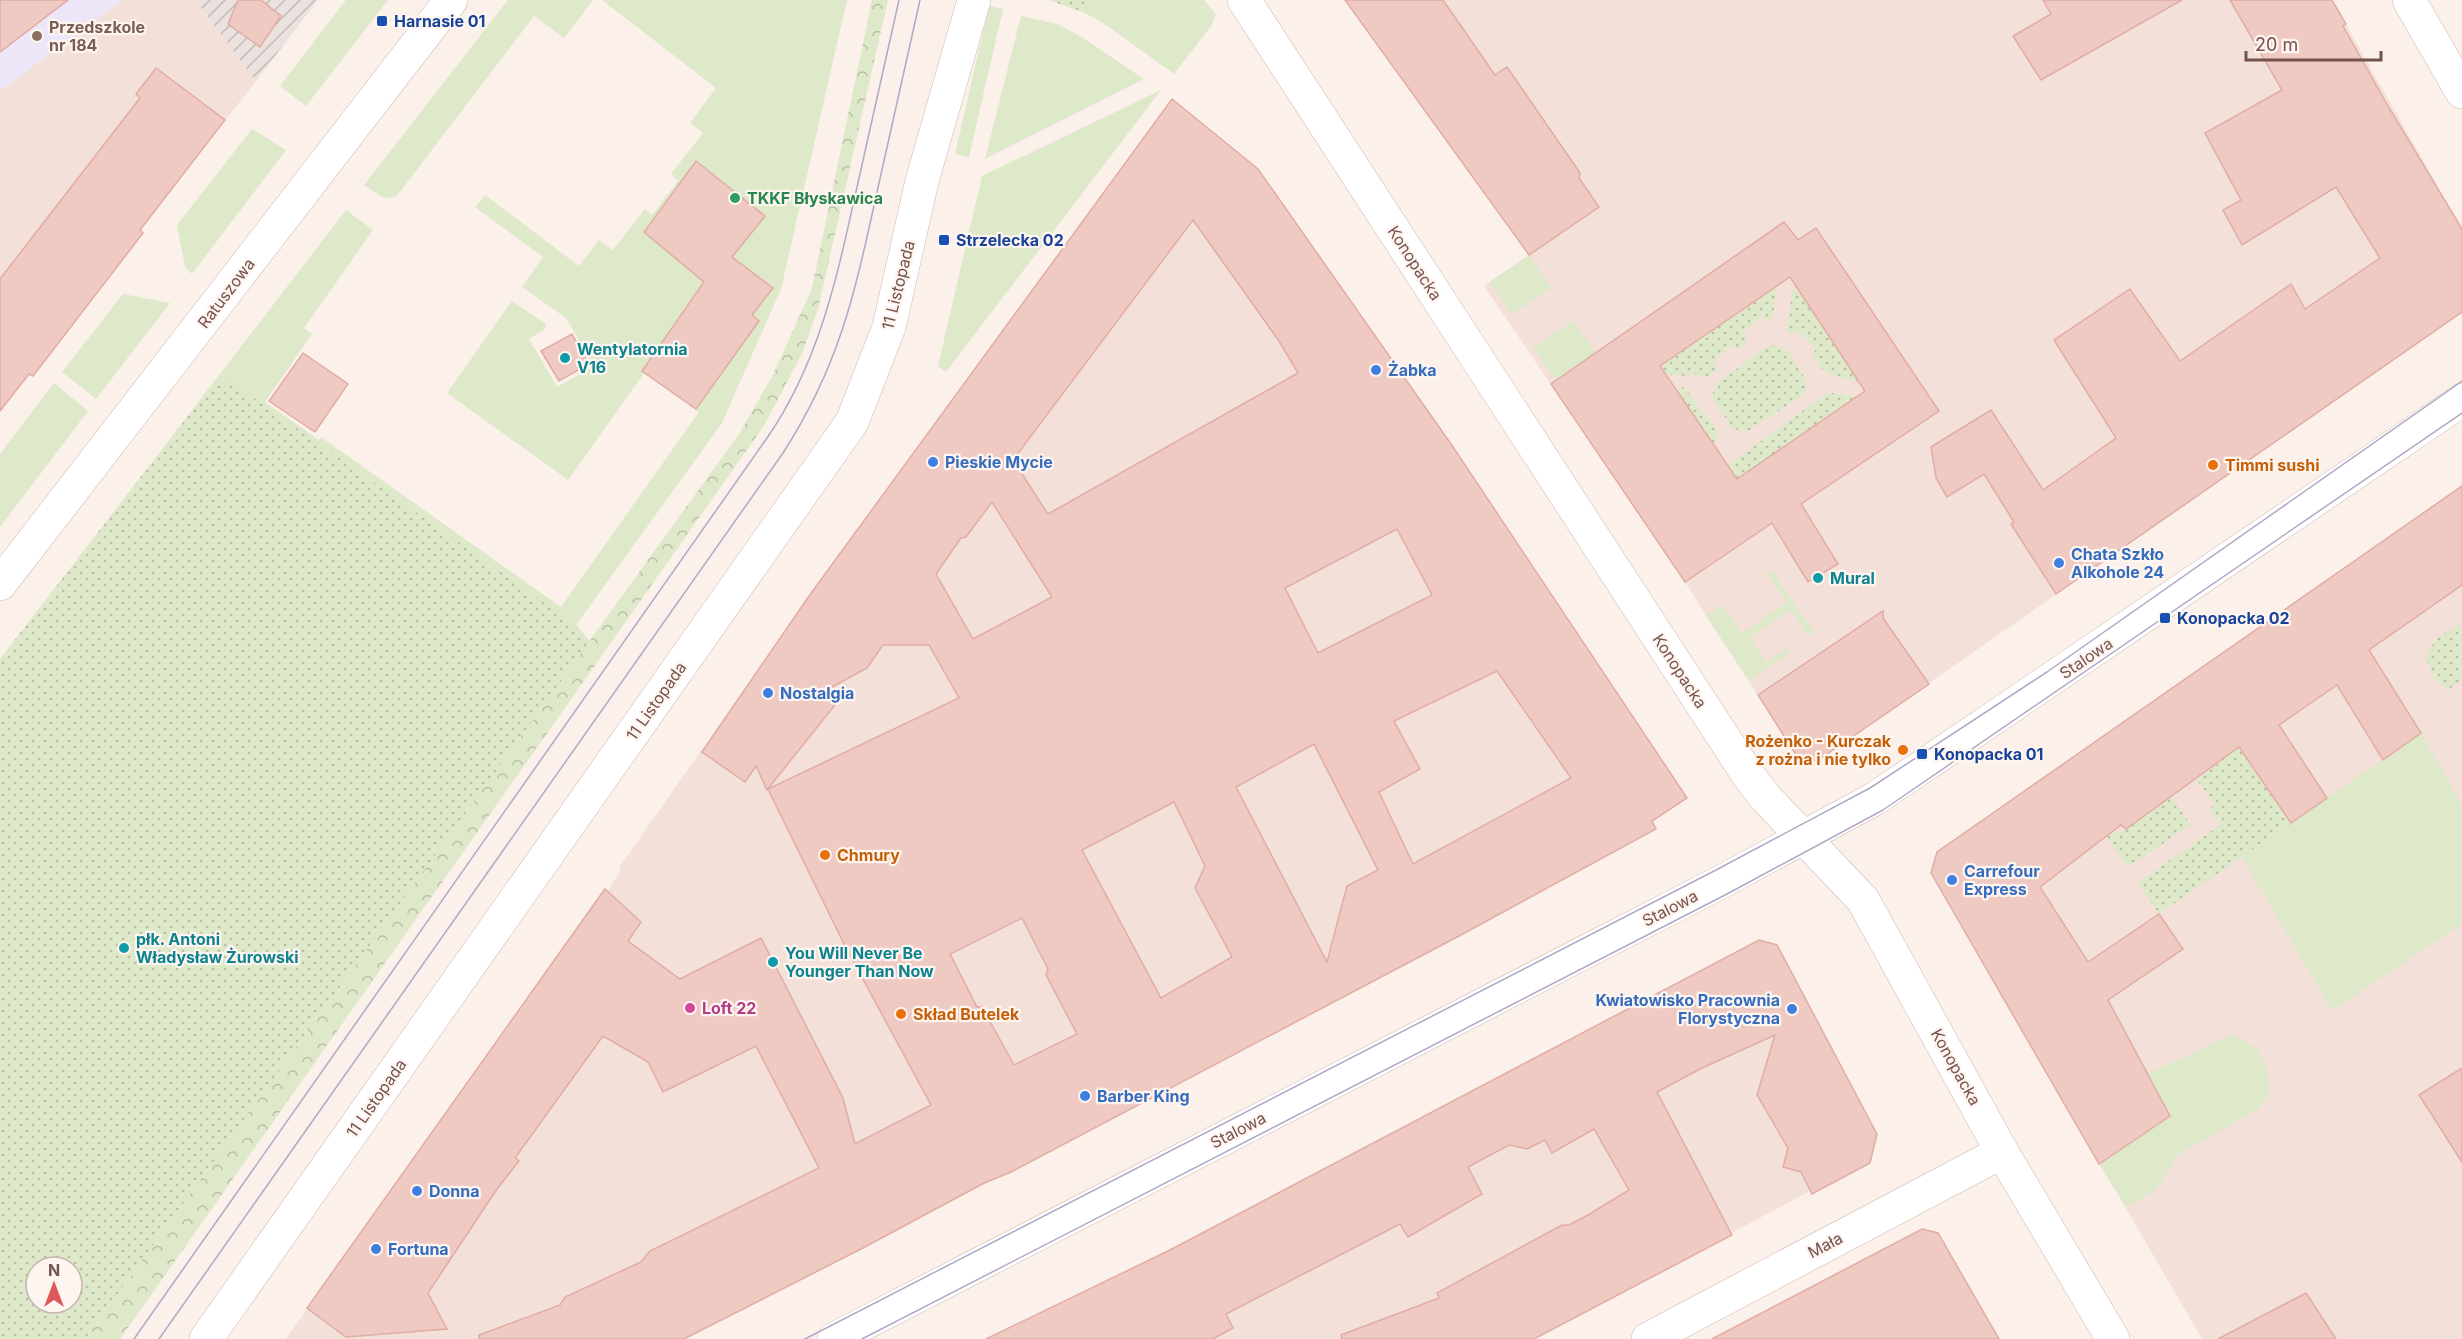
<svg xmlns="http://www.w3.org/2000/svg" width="2462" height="1339" font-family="Inter,sans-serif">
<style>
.residential{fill:#f3e0d9}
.industrial{fill:url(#industrial-furrows)}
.education{fill:#ede6f8}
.grass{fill:#dee9c9}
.forest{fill:url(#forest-crowns)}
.park{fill:url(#park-dots);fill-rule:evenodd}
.building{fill:#efcac3;stroke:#e1aca4;stroke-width:1.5;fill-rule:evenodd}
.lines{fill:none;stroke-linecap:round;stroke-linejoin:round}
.minor-casing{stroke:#cfb8b2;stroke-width:34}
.tertiary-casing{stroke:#cfb8b2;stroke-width:34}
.minor{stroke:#fff;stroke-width:33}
.tertiary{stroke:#fff;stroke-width:33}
.tram{stroke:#b0a8c6;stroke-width:1.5}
.transit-dot{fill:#1a4fb4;stroke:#fef5f0;stroke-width:2}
.education-dot{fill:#8d6e63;stroke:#fef5f0;stroke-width:2}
.leisure-dot{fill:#2e9e5b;stroke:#fef5f0;stroke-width:2}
.culture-dot{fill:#0f9aa8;stroke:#fef5f0;stroke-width:2}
.shop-dot{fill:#3f7fe0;stroke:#fef5f0;stroke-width:2}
.food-dot{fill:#e8710a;stroke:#fef5f0;stroke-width:2}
.hotel-dot{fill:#d1479c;stroke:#fef5f0;stroke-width:2}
.labels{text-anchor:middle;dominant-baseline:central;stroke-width:4.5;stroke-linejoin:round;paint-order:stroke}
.transit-label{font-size:16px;font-weight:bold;fill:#164399;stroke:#fef5f0;text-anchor:start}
.education-label{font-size:16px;font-weight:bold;fill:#785e54;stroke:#fef5f0;text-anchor:start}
.leisure-label{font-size:16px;font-weight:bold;fill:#27864d;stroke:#fef5f0;text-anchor:start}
.street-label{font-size:16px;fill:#75524e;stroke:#fef5f0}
.culture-label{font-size:16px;font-weight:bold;fill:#0d838f;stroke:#fef5f0;text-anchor:start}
.shop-label{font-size:16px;font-weight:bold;fill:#366cbe;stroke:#fef5f0;text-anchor:start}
.food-label{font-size:16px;font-weight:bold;fill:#c56008;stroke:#fef5f0;text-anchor:start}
.hotel-label{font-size:16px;font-weight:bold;fill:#b23c85;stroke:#fef5f0;text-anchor:start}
</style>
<defs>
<pattern id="industrial-furrows" width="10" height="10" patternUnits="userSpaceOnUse" patternTransform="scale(1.5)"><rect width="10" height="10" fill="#ebe2e0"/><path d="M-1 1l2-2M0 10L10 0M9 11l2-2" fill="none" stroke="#c3bab8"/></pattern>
<pattern id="forest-crowns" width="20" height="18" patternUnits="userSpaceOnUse" patternTransform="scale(1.5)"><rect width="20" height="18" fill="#dee9c9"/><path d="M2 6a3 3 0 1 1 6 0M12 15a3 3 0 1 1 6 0" fill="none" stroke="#b9bfa5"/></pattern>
<pattern id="park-dots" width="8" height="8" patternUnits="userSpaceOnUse" patternTransform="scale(1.5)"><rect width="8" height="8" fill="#dee9c9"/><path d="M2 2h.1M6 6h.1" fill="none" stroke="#b9bfa5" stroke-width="1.8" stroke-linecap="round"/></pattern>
</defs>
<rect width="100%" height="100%" fill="#fbf0ea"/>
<g class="residential">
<polygon points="123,0 195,0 256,81 140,229 143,233 33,376 29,374 0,411 0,91"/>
<polygon points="1345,0 2332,0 2462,229 2462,312 1817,761 1798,758 1685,582 1484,286 1529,255"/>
<polygon points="1172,99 1261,173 1451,444 1687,798 1652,821 1656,829 1459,936 1164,1092 684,1339 286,1339 602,891 605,888 608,891 621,870 619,868 809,596"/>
<polygon points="2462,486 2462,1339 2202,1339 1931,873 2060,767"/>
<polygon points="1759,940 1822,1032 1877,1134 1870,1163 1810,1191 1534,1339 990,1339 1170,1250"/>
</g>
<polygon class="industrial" points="195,0 318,0 256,81"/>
<polygon class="education" points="0,0 123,0 0,91"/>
<g class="grass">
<polygon points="346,0 388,0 306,106 280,86"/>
<polygon points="508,0 593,0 564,38 534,16 396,197 384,198 364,185"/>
<polygon points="602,0 847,0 781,289 722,423 576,625 579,629 200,400 346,210 373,230 304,328 312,334 265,402 319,440 321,437 561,607 699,412 644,373 568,480 447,393 512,301 546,324 544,330 529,339 557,387 594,366 566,318 522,287 543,257 475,207 485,195 579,266 599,240 613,250 645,209 652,215 678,181 671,174 703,133 690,123 716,88"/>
<polygon points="1085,0 1204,0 1216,14 1211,26 1174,74 1102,22 1083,12"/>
<polygon points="989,6 1003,9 969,157 955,154"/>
<polygon points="1021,16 1057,24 1080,36 1144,79 985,159"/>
<polygon points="1161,90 946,372 938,366 982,176"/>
<polygon points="252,129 286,150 192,274 185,267 177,225"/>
<polygon points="1529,255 1552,288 1511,315 1490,282"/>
<polygon points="123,294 170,303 96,399 62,372"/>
<polygon points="1573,321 1596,353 1556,381 1533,348"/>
<polygon points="54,383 88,411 0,527 0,454"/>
<polygon points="1772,571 1814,632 1808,636 1791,610 1750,638 1766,662 1788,648 1791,652 1749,681 1706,616 1723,605 1742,633 1787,602 1767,574"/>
<polygon points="2421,733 2462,805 2462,924 2332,1011 2242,857"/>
<polygon points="2233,1034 2257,1049 2268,1071 2269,1094 2258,1109 2178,1155 2156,1190 2126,1207 2099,1164 2170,1117 2147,1074"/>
</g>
<polygon class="forest" points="872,0 888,0 818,309 802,354 763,427 120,1339 85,1339 739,434 773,375 812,288"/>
<g class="park">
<polygon points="1048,0 1085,0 1083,12"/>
<polygon points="1777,286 1773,317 1768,322 1762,316 1742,334 1748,341 1738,350 1731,344 1713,362 1718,369 1706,378 1690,373 1689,376 1664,374 1659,367"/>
<polygon points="1793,289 1799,291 1859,382 1830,375 1818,366 1819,364 1811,355 1816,350 1798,331 1792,336 1787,329"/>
<polygon points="1769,345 1785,348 1807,381 1805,394 1748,431 1733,429 1712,398 1715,385"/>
<path d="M217,378l30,15 329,232 14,16 -505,698h-85v-680zM36,1267h36v36h-36z"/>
<polygon points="1684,387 1719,432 1714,444 1676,389"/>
<polygon points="1834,393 1856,397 1738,479 1728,465 1826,394"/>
<polygon points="2462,623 2462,680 2448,690 2437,682 2425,658 2436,639"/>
<polygon points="2238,747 2291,823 2159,914 2138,883 2221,824 2209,809 2215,804 2197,780 2223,760 2222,757"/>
<polygon points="2170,795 2191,825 2128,867 2106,837 2126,829"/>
</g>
<g class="building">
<polygon points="0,0 68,0 0,52"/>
<polygon points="238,0 261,0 281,16 260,47 228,24"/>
<polygon points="1345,0 1443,0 1495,75 1507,67 1580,173 1579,178 1599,207 1529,255"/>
<polygon points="2043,0 2182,0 2041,80 2013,36 2051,14"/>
<polygon points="2230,0 2332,0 2346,24 2343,26 2388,106 2462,229 2462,312 2056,594 2011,524 2014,522 1984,474 1947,497 1936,478 1931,447 1991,410 2043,490 2116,438 2054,340 2130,289 2180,361 2291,284 2305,309 2380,258 2336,187 2242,245 2223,210 2241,200 2205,133 2282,90"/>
<polygon points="156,68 225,120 140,230 143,233 33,376 29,374 0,411 0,279 140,98 136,94"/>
<path d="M1172,99l86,70 193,275 236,354 -35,23 4,8 -197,107 -448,236 -27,11 -121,65 -179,91h-205v-4l81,-30 5,-8 76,-35 9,-11 169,-83 -63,-122 -93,46 -15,-30 -45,-26 -88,122 4,3 -22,28 -69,104 19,36 -101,8 -39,-29 298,-419 36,33 -13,19 52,38 81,-41 82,160 12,46 76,-39 -86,-159 -77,-157 191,-91 -30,-53h-46l-16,23 -48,26 16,11 -68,85 -11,-24 -11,16 -43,-30 107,-156zM1193,220l86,121 19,32 -250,141 -35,-54zM992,502l60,95 -79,42 -37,-65 25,-36 5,-1zM1397,529l35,66 -114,58 -33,-65zM1497,671l74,107 -158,86 -34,-72 41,-23 -26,-48zM1314,744l64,126 -31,16 -20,76 -91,-175zM1174,802l31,64 -10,22 37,69 -71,41 -79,-148zM1022,918l26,51 -2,6 31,59 -63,31 -32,-58h-5l-27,-53z"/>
<polygon points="696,161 765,216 732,257 773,288 752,315 759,321 696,409 642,371 704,282 644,232"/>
<path d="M1784,222l14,18 18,-12 123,183 -138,93 37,60 -30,18 -36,-59 -87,59 -134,-198zM1790,277l75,114 -128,88 -77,-113z"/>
<polygon points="572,334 589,364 559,381 541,351"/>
<polygon points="303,353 348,384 315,432 269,401"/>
<polygon points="2462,486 2462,585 2369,650 2421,733 2383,760 2337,685 2279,725 2327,798 2291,823 2239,747 2126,829 2121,825 2040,887 2088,962 2159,914 2183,949 2108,1000 2170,1116 2099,1164 1931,873 1937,852"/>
<polygon points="1883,611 1883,618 1929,684 1817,761 1798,758 1758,695"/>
<polygon points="1759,940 1777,945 1877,1134 1870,1163 1812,1194 1801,1172 1783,1167 1788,1148 1757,1095 1775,1035 1702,1068 1657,1092 1732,1235 1534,1339 1342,1339 1341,1335 1439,1298 1437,1293 1562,1225 1569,1225 1588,1215 1629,1190 1594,1129 1552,1153 1545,1140 1527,1149 1509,1145 1468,1167 1482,1194 1408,1237 1400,1224 1226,1314 1233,1328 1213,1339 986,1339 1170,1250"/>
<polygon points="2462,1068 2462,1162 2419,1095"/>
<polygon points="1922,1229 1938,1233 1999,1339 1712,1339"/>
<polygon points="2306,1293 2336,1339 2218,1339"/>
</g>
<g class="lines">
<defs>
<g id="minor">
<polyline points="1244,0 1748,775 1766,798 1863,900 2002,1152 2113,1339"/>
<polyline points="2409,0 2462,92"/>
<polyline points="834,1339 1721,882 1876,798 2462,400"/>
<polyline points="1648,1339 2002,1152"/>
</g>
<g id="tertiary">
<polyline points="0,584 451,0"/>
<polyline points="206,1339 852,422 889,327 922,181 974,0"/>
</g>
</defs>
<use href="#minor" class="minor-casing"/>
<use href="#tertiary" class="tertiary-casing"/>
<use href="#minor" class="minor"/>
<use href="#tertiary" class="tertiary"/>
<g class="tram">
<path d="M134,1339l633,-901c51,-74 69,-156 88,-242 15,-66 30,-131 44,-196"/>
<path d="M159,1339l624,-886c57,-88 72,-161 94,-261 14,-64 29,-128 43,-192"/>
<polyline points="805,1339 1716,870 1870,788 2047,672 2462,381"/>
<polyline points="862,1339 1727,894 1883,810 2462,413"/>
</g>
</g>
<g class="transit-dot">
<rect x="376" y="15" width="12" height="12" rx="3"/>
<rect x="938" y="234" width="12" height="12" rx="3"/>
<rect x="2159" y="612" width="12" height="12" rx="3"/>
<rect x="1916" y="748" width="12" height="12" rx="3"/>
</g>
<circle class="education-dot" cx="37" cy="36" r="6"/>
<circle class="leisure-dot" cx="735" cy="198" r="6"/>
<g class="culture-dot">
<circle cx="565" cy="358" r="6"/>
<circle cx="1818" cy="578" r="6"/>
<circle cx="124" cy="948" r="6"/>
<circle cx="773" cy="962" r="6"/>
</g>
<g class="shop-dot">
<circle cx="1376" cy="370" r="6"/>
<circle cx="933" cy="462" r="6"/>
<circle cx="2059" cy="563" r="6"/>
<circle cx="768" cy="693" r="6"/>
<circle cx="1952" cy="880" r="6"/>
<circle cx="1792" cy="1009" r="6"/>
<circle cx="1085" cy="1096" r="6"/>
<circle cx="417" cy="1191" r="6"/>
<circle cx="376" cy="1249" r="6"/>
</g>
<g class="food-dot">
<circle cx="2213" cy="465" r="6"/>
<circle cx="1903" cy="750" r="6"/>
<circle cx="825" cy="855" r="6"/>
<circle cx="901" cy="1014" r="6"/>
</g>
<circle class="hotel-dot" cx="690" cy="1008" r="6"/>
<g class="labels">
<g class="transit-label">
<text x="394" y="21">Harnasie 01</text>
<text x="956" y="240">Strzelecka 02</text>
<text x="2177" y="618">Konopacka 02</text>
<text x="1934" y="754">Konopacka 01</text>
</g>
<g class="education-label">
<text x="49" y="27">Przedszkole<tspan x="49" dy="18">nr 184</tspan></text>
</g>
<g class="leisure-label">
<text x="747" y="198">TKKF Błyskawica</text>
</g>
<g class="street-label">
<text transform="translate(1415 263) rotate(57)">Konopacka</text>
<text transform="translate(898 285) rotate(-76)">11 Listopada</text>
<text transform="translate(226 293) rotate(-53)">Ratuszowa</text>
<text transform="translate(2086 658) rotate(-34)">Stalowa</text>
<text transform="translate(1680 671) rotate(57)">Konopacka</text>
<text transform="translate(656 701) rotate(-55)">11 Listopada</text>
<text transform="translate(1670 908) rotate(-27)">Stalowa</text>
<text transform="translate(1956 1067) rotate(61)">Konopacka</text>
<text transform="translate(376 1098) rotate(-55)">11 Listopada</text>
<text transform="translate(1238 1130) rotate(-27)">Stalowa</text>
<text transform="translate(1825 1245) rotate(-28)">Mała</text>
</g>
<g class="culture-label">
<text x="577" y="349">Wentylatornia<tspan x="577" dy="18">V16</tspan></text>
<text x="1830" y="578">Mural</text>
<text x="136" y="939">płk. Antoni<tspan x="136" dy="18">Władysław Żurowski</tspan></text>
<text x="785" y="953">You Will Never Be<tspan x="785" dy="18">Younger Than Now</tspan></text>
</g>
<g class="shop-label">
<text x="1388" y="370">Żabka</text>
<text x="945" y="462">Pieskie Mycie</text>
<text x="2071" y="554">Chata Szkło<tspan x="2071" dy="18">Alkohole 24</tspan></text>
<text x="780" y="693">Nostalgia</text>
<text x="1964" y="871">Carrefour<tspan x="1964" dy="18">Express</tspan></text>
<text x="1780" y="1000" text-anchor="end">Kwiatowisko Pracownia<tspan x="1780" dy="18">Florystyczna</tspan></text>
<text x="1097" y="1096">Barber King</text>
<text x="429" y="1191">Donna</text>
<text x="388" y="1249">Fortuna</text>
</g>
<g class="food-label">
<text x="2225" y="465">Timmi sushi</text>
<text x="1891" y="741" text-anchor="end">Rożenko - Kurczak<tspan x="1891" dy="18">z rożna i nie tylko</tspan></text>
<text x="837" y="855">Chmury</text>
<text x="913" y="1014">Skład Butelek</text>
</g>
<g class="hotel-label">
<text x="702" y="1008">Loft 22</text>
</g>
</g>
<g transform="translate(54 1285)"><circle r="28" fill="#fef5f0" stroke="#c7b4af" stroke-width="1.5"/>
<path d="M0-4.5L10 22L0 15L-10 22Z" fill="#dd575b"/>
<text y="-9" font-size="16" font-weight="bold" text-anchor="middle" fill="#75524e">N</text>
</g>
<path d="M2246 51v9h135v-9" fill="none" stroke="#75524e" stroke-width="3"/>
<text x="2255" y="51" font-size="18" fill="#75524e" stroke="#fef5f0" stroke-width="4.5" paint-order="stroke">20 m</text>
</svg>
